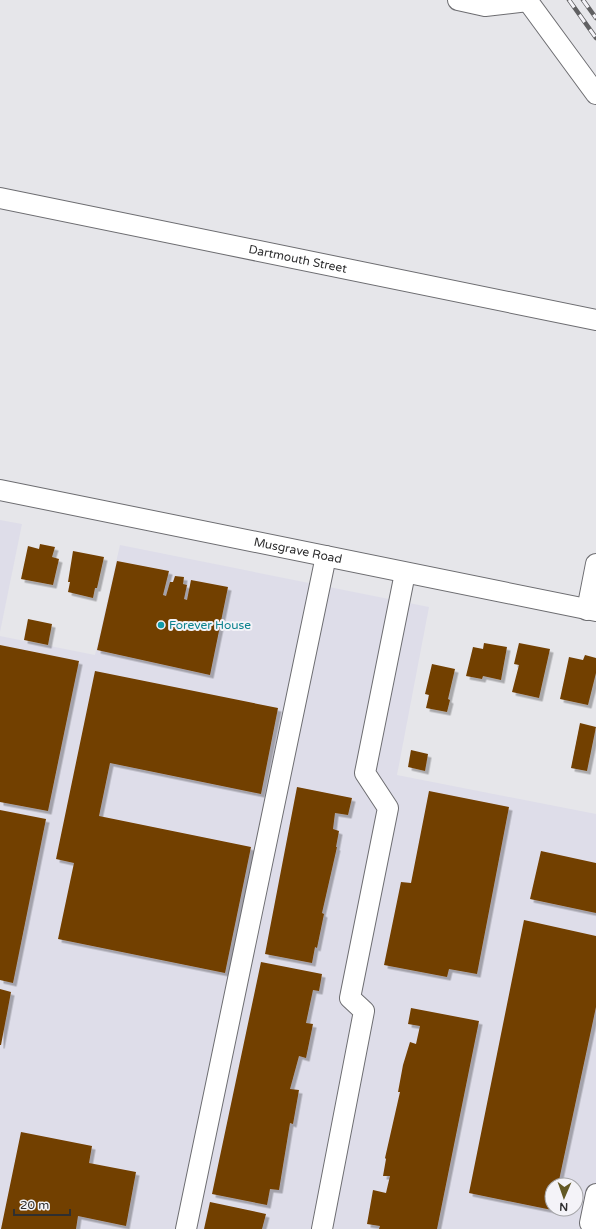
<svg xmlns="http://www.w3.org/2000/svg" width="596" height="1229" font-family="'Varela Round',sans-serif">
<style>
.built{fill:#dedde9;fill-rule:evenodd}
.building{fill:#723f02;filter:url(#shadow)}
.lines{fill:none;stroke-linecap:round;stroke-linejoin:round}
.minor-casing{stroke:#6d6d71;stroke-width:22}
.minor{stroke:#fff;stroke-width:20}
.rail-casing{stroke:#606062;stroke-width:4.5}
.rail{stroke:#f4f3f8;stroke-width:3;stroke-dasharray:9;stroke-linecap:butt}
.culture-dot{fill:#0f9aa8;stroke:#f4f3f8;stroke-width:1.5}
.labels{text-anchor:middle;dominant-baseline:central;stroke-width:4;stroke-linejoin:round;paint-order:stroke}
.street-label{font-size:12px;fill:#2f2f30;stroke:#f4f3f8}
.culture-label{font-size:12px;fill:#0d838f;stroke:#f4f3f8;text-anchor:start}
</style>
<defs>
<filter id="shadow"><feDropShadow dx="3.5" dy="3.5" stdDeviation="0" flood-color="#0004"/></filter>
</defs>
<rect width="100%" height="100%" fill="#e6e6ea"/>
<g class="built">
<polygon points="0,520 22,524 0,632"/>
<path d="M120,545l309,62 -32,168 199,39v415h-596v-593l95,19zM552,1185h24v24h-24z"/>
</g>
<g class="building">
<polygon points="40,544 55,547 52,557 59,559 53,585 21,579 28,546 39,549"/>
<polygon points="73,551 104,557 97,588 95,588 93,598 68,592 70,582 68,582"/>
<polygon points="117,561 169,571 163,595 166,596 170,582 173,582 175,576 184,577 183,584 187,585 184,599 187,600 191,580 228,587 210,675 97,650"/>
<polygon points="28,619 52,624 48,645 24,640"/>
<polygon points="484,643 507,647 501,680 483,676 482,679 466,676 473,647 483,649"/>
<polygon points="519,643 550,649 539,698 512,692 519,665 514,664"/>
<polygon points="0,645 79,661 48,811 0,802"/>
<polygon points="585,655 596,658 596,673 588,705 560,699 569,657 583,660"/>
<polygon points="432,664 455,669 448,699 450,700 447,712 426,708 429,695 425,694"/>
<polygon points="95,671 278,708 261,794 110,763 99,816 251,847 225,973 58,939 74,863 56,859"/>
<polygon points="580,723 596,727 587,771 571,768"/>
<polygon points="411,750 428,754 425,771 408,767"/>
<polygon points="297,787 352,798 348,815 335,813 333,829 339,831 336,847 337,847 322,913 324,914 317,948 315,947 312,963 265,954"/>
<polygon points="429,791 509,807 477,974 449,969 447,977 384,965 401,882 411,883"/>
<polygon points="0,810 46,819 13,983 0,980"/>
<polygon points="541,851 596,863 596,913 530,899"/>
<polygon points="524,920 596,936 596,1007 558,1185 552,1185 552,1210 469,1193"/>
<polygon points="261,962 322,974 319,991 313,990 306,1023 313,1024 306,1058 299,1056 290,1089 299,1090 293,1124 290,1123 279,1190 270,1189 267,1205 212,1194"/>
<polygon points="0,989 11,992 1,1045 0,1045"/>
<polygon points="411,1008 479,1021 437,1229 379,1229 380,1226 367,1224 373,1190 386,1193 390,1176 383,1176 386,1159 385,1158 400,1092 398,1092 403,1065 410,1042 416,1044 420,1026 408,1024"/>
<polygon points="21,1132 92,1146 89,1163 136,1172 126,1226 78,1216 76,1229 1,1229"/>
<polygon points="210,1202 266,1214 262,1229 204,1229"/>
</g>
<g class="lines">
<defs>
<g id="minor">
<polyline points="458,0 485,6 528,1"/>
<polyline points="527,0 596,94"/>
<path id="s1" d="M0,198l596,122"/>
<path id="s2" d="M0,490l596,121"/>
<polyline points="587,610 596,564"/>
<polyline points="590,1223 596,1194"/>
<polyline points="186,1229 326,556"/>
<polyline points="322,1229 364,1011 350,998 388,808 365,773 405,573"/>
</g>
</defs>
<use href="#minor" class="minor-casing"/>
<use href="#minor" class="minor"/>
<defs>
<g id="rail">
<polyline points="569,0 596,38"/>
<polyline points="583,0 596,18"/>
</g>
</defs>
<use href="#rail" class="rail-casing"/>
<use href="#rail" class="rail"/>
</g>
<circle class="culture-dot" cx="161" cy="625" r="4"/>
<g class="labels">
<g class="street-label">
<text stroke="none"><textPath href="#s1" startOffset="304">Dartmouth Street</textPath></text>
<text stroke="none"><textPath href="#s2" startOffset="304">Musgrave Road</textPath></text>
</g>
<g class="culture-label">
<text x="169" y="625">Forever House</text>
</g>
</g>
<g transform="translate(564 1197) rotate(182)"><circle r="19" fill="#f4f3f8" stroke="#a5a5a8"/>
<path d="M0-3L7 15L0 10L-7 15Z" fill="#635925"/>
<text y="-6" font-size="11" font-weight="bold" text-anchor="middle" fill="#2f2f30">N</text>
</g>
<path d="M14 1209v6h56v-6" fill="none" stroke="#2f2f30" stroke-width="2"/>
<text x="20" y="1209" font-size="12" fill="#2f2f30" stroke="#f4f3f8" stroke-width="3" paint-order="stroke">20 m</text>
</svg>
